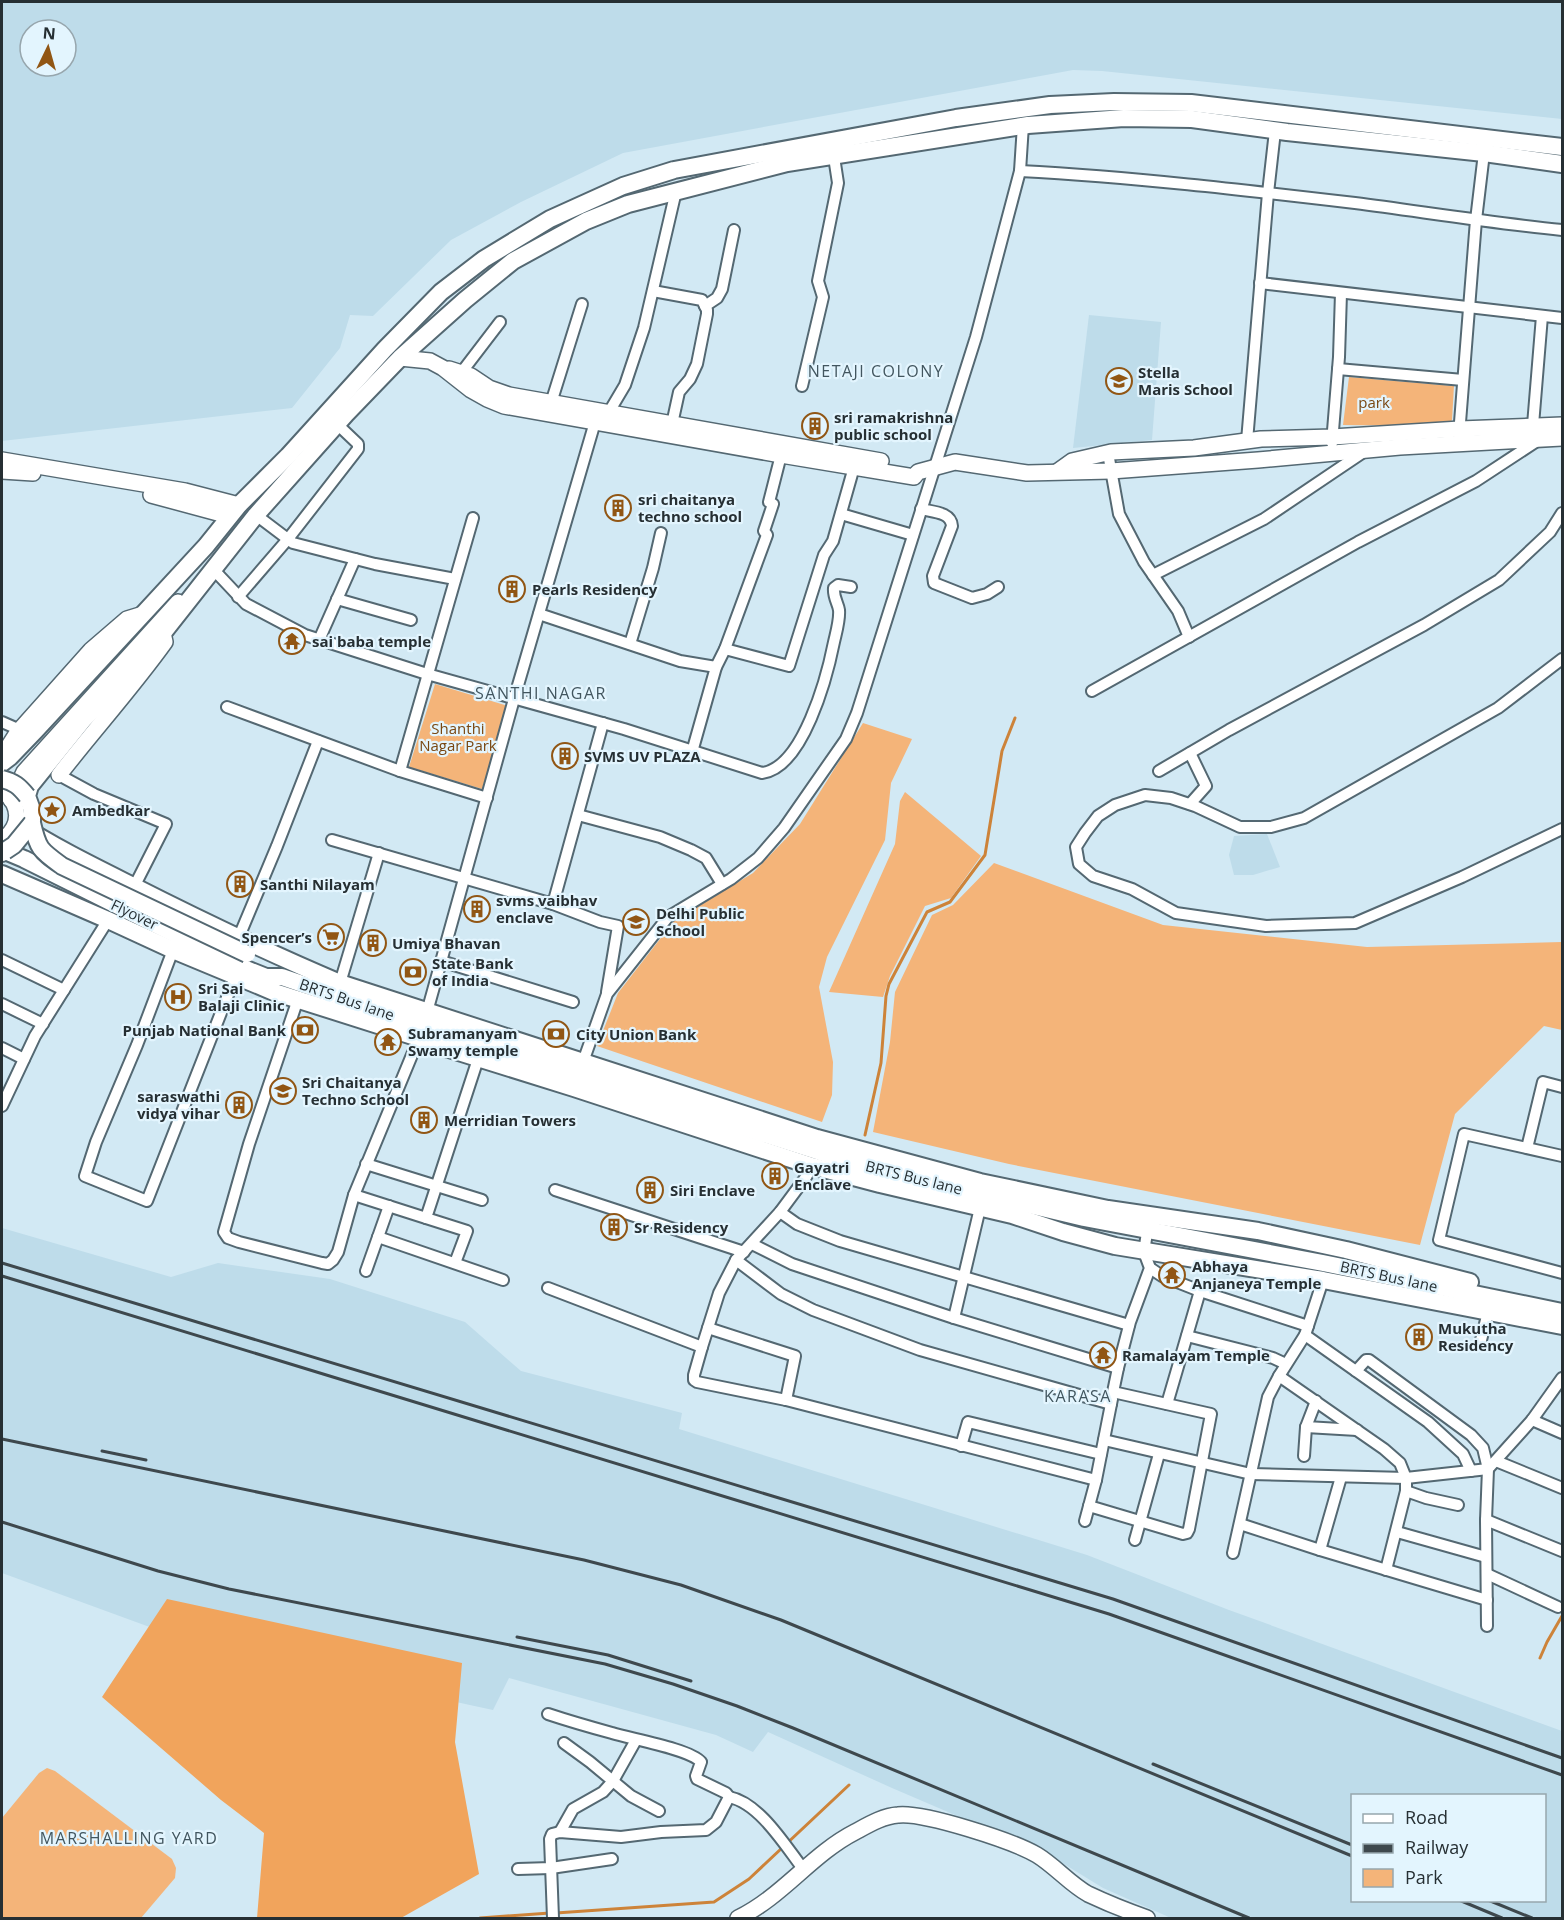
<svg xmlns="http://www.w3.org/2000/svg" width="1564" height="1920" font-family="'Open Sans',sans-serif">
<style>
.built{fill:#bedcea;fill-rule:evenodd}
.green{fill:#f4b479}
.forest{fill:#f1a45c}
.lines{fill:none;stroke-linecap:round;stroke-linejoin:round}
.stream{stroke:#cd8339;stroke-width:3}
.street-casing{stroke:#546872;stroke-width:14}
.secondary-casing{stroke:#546872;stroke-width:18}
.primary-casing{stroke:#546872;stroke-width:20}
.street{stroke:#fff;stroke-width:10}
.secondary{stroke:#fff;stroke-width:15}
.primary{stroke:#fff;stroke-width:16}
.rail{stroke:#3e484d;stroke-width:3}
.primary-bridge-casing{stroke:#546872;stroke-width:20;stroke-linecap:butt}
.primary-bridge{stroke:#fff;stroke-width:16}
.labels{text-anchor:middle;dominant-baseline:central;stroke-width:4.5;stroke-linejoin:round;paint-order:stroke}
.poi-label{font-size:15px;font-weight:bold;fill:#262f33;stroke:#e3f5fe;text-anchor:start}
.park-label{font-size:15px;fill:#794711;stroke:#e3f5fe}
.street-label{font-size:15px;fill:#262f33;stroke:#e3f5fe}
.neighbourhood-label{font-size:16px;letter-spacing:1.5px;fill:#42565f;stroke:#e3f5fe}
</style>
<rect width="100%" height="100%" fill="#d2e9f4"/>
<g class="built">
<path d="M2,2h1560v117l-460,-48 -29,-1 -450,83 -102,49 -70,38 -78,76 -23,-1 -10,33 -48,60 -290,33zM30,30h36v36h-36z"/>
<polygon points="1089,315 1161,322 1152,440 1073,448"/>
<polygon points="1267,834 1280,867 1253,875 1234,875 1229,855 1234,836"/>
<path d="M2,1228l169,49 47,-14 112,16 135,43 56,49 161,42 -3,16 408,126 142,55 333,121v187h-391l-68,-30 -52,-32 -159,-68 -124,-56 -15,20 -37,-17 -207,-57 -16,32 -286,-62 -205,-75zM1352,1796h192v104h-192z"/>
</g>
<g class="green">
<polygon points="1349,377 1454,386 1452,420 1449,424 1423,426 1343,425"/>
<polygon points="435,684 508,706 482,789 409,767"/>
<polygon points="863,723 912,739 891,783 885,840 827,957 819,987 833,1062 832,1095 822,1122 597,1046 618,993 674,921 753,873 800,824"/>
<polygon points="905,792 981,856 951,898 925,906 890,976 883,997 829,992 895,844 900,801"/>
<polygon points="994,863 1163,925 1367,947 1562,942 1562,1030 1544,1026 1455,1114 1420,1245 1009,1164 873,1132 890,1042 895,992 932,915 953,905"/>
<polygon points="47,1768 55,1771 172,1859 176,1868 175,1878 141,1918 2,1918 2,1818 39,1773"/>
</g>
<polygon class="forest" points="167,1599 462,1663 455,1742 479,1874 401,1918 257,1918 264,1833 221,1800 102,1697"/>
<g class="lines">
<g class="stream">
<polyline points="865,1135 881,1063 886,996 889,984 927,912 950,902 985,855 1002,751 1015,718"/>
<polyline points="1540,1658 1547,1642 1562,1616"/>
<polyline points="556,1913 714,1902 749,1879 849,1785"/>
<polyline points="480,1918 550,1913"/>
</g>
<defs>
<g id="street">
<path d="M1020,171c112,6 224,19 335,32 69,9 138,20 207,27"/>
<polyline points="1260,283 1562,318"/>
<polyline points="653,291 702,300 707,310 707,314 697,364 690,379 679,392 672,424"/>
<polyline points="705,306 717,298 722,289 734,230"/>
<polyline points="1338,369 1463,380"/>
<polyline points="461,373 500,322"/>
<polyline points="802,386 823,297 818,281 838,183 834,157"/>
<polyline points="551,403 582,304"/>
<polyline points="1533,425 1542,316"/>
<polyline points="1459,435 1476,220 1484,153"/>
<polyline points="1247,441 1268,193 1275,131"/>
<polyline points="1332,443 1339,357 1341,293"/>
<polyline points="1108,453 1119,514 1144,562 1178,611 1189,637"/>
<path d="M921,509c12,3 30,3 31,17l-19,50 1,7 38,15 15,-4 11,-7"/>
<polyline points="841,514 913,535"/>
<polyline points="256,515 293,543 375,564 455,579"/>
<path d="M213,569l33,35 59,31 122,39 197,55 138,44c41,-5 65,-96 72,-131 2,-9 6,-22 5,-32 -1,-7 -6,-13 -5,-22l4,-3 13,2"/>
<polyline points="1153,575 1264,519 1365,451"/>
<polyline points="238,597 288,539 358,449 358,444 337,424"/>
<polyline points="337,599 411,620"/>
<polyline points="539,614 680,661 716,667"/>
<polyline points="319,640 355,559"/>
<polyline points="630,644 653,568 661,533"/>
<polyline points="725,649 789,666 824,555 833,541 854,467"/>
<polyline points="1562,659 1498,708 1304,818 1271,827 1240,827 1195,806 1171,798 1145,795 1115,805 1098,816 1085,833 1076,847 1079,864 1093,876 1132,889 1176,913 1266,926 1355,923 1462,877 1562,829"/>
<polyline points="1092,691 1358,542 1476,481 1537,441"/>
<polyline points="227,707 400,771 487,798"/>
<polyline points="2,722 20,730"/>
<polyline points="692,752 716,667 725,649 767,535 764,531 773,504 769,502 781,455"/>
<polyline points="400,771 473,518"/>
<polyline points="1159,771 1229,730 1424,625 1499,580 1550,532 1562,513"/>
<polyline points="59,775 94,794 166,824 134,887"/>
<polyline points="1190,804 1206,786 1190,753"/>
<polyline points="578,815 660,837 691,850 706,858 722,884"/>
<polyline points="332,840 553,904 603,723"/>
<polyline points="553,904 600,922 618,926 607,992"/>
<polyline points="238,939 277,846 318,741"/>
<polyline points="173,950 137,1045 96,1142 85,1176 147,1201 235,977"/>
<polyline points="2,960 64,990"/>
<polyline points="441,961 573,1002"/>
<polyline points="340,983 379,853"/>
<polyline points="298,999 249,1144 224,1232 228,1238 239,1242 322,1263 328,1264 333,1260 338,1252 354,1195 419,1038"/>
<polyline points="2,1004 43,1024"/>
<polyline points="427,1012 514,699 595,422 609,412 625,385 644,328 676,191"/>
<polyline points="2,1048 24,1059"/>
<polyline points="583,1062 607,994 668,917 731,879 758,858 784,828 846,739 857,713 976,337 1020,171 1023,125"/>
<polyline points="2,1106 35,1036 108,920"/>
<polyline points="1527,1148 1543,1082 1562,1087"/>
<polyline points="1562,1156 1464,1134 1439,1240 1562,1273"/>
<polyline points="366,1164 482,1200"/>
<polyline points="555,1190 744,1252"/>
<polyline points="354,1195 426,1218"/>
<polyline points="780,1212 797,1224 840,1241 1129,1325"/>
<polyline points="378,1237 503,1280"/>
<polyline points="752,1244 792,1264 954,1318 1118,1368 1130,1322 1150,1268 1144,1252 1148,1226"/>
<polyline points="736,1260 781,1294 813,1310 920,1350 1111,1404"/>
<polyline points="455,1263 467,1231 426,1218 478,1059"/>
<polyline points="1150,1268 1162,1276 1200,1291 1308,1326"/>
<polyline points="366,1271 389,1206"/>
<polyline points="548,1288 702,1347 719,1293 736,1260 780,1212 806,1177 812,1166"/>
<polyline points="954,1318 980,1208"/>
<polyline points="708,1328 795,1356 786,1400"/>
<polyline points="1305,1335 1428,1422 1463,1454 1471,1471"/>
<polyline points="1187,1336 1273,1358 1286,1364"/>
<polyline points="1481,1340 1488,1312"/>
<polyline points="702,1347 694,1375 694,1380 697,1382 786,1400 1096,1480"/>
<polyline points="1356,1371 1366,1360 1369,1360 1471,1435 1483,1448 1488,1469 1486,1520 1487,1626"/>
<polyline points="1279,1376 1384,1449 1400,1463 1406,1478 1406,1491 1386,1570"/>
<polyline points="1167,1404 1200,1291"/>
<polyline points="1532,1420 1562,1433"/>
<polyline points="1306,1427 1357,1430"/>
<polyline points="1104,1440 1251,1474 1406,1478 1488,1469 1532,1420 1562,1378"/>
<polyline points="961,1446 968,1422 1101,1454"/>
<polyline points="1304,1456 1306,1427 1316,1401"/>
<polyline points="1496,1461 1562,1488"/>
<polyline points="1406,1491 1426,1498 1458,1505"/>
<polyline points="1089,1506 1183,1534 1187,1533 1189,1529 1211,1414 1113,1392 1118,1368"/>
<polyline points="1486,1520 1562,1551"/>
<polyline points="1085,1521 1096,1480 1112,1399"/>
<polyline points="1240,1524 1320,1550 1487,1600"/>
<polyline points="1397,1532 1486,1557"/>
<polyline points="1135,1540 1159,1454"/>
<polyline points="1320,1550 1341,1477"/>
<polyline points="1233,1553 1268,1397 1279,1376 1305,1335 1323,1280"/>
<polyline points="1487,1574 1558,1607"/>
<path d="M548,1714c21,7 42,13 64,19 19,6 78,16 89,29l-5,14 1,3 29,14 3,4 -13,25 -10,8 -45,2 -40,5 -61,-5 -8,2 -2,5 3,79"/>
<polyline points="564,1743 590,1762 631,1796 659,1811"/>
<path d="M729,1797c31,6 57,50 75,73"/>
<polyline points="560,1832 573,1809 603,1792 613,1781 636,1740"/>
<polyline points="518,1869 551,1868 612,1859"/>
</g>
<g id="secondary">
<polyline points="400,358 430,361 443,368 471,390 487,399 504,406 781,455 914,477 918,472 955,462 1027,473 1111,471 1258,460 1400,447 1562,438"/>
<polyline points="449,369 471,376 489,388 509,395 881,461"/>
<polyline points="2,460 185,491 239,505"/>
<polyline points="2,471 33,473"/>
<polyline points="1058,471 1072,461 1111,452 1194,448 1261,439 1332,437 1460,429 1562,425"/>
<polyline points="151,495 229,516"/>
<polyline points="5,752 17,733 91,650 127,619 140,615"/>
<path d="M59,775c35,-45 73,-87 106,-133l-2,-9"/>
<path d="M2,790c19,15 20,36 0,50"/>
<polyline points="11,800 24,772 178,602"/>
<path d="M738,1918c44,-21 74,-64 117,-86 13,-7 28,-16 43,-17 26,-3 115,26 139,40 18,11 33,29 51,39 19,9 39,17 59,24"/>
</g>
<g id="primary">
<polyline points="2,763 10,757 36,730 206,546 239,505 288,456 385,349 441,292 484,259 550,219 623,186 674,170 956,118 1050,105 1114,102 1191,103 1562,147"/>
<path d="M17,823c37,24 76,43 116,63 69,35 136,67 207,97l477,155 163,44 128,27 150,22 88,19 124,32"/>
<polyline points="32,823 32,810 27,796 30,786 84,719 116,687 163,633 256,515 346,414 400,358 465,300 513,261 586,221 628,204 787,163 1028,125 1124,118 1192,119 1287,132 1484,153 1562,164"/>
<polyline points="2,853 5,851 24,859 241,967 266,977 282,977 381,1011 820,1152 890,1172 1084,1218 1323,1263 1562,1312"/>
<polyline points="2,874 108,920 173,950 274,992 419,1038 449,1049 574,1088 812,1166 880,1184 1012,1215 1063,1232 1115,1246 1323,1280 1562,1326"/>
</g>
</defs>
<use href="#street" class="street-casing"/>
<use href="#secondary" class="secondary-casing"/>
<use href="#primary" class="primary-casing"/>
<use href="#street" class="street"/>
<use href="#secondary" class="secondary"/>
<use href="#primary" class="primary"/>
<g class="rail">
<polyline points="2,1263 1113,1599 1562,1758"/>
<polyline points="2,1276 1109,1614 1562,1775"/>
<polyline points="2,1439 584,1560 681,1585 781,1620 1352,1856"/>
<polyline points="102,1451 146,1460"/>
<polyline points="2,1522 158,1571 229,1589 605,1664 673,1684 737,1706 793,1728 1249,1918"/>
<polyline points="517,1637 608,1655 691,1681"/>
<polyline points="1153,1764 1352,1845"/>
<polyline points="1459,1900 1502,1918"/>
<polyline points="1488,1900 1532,1918"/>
</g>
<defs>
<g id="primary-bridge">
<path d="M2,779c12,3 17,7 25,17"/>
<path d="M32,823c6,26 8,27 30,43l185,88"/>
<polyline points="5,851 14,845 32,823"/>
</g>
</defs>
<use href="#primary-bridge" class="primary-bridge-casing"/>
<use href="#primary-bridge" class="primary-bridge"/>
</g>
<defs>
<symbol id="school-ring" viewBox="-11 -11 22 22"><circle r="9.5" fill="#e3f5fe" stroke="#915614" stroke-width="1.5"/><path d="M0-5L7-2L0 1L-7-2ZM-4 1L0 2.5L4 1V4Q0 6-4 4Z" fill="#915614"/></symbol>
<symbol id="building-ring" viewBox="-11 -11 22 22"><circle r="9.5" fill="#e3f5fe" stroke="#915614" stroke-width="1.5"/><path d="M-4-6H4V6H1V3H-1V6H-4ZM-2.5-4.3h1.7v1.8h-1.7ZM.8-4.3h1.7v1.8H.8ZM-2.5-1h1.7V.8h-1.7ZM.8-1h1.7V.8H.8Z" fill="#915614"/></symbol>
<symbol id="temple-ring" viewBox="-11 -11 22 22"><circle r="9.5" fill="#e3f5fe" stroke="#915614" stroke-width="1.5"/><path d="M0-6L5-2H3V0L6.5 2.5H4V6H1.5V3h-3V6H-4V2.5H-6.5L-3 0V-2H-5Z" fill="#915614"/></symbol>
<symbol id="sight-ring" viewBox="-11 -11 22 22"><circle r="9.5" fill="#e3f5fe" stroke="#915614" stroke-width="1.5"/><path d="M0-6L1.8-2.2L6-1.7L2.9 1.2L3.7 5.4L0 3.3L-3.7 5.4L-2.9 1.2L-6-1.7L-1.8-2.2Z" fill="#915614"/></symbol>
<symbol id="supermarket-ring" viewBox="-11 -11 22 22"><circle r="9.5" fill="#e3f5fe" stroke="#915614" stroke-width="1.5"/><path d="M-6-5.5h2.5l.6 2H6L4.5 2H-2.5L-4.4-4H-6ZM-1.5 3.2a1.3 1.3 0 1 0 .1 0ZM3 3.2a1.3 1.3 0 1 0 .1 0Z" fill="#915614"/></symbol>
<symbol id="bank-ring" viewBox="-11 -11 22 22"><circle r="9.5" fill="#e3f5fe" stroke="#915614" stroke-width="1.5"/><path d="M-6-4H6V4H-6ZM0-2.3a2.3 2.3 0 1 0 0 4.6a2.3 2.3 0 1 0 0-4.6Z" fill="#915614"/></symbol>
<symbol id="hospital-ring" viewBox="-11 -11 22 22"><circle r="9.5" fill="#e3f5fe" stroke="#915614" stroke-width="1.5"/><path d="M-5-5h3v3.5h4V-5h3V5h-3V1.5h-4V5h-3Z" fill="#915614"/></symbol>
</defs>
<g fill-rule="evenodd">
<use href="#school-ring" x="1104" y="366" width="30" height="30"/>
<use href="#building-ring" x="800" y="411" width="30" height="30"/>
<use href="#building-ring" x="603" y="493" width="30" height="30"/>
<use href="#building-ring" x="497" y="574" width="30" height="30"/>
<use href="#temple-ring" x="277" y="626" width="30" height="30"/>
<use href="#building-ring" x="550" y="741" width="30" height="30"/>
<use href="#sight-ring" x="37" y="795" width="30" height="30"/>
<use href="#building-ring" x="225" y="869" width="30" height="30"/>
<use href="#building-ring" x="462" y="894" width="30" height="30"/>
<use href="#school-ring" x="621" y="907" width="30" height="30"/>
<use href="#supermarket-ring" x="316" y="922" width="30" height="30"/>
<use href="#building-ring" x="358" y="928" width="30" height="30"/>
<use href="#bank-ring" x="398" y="957" width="30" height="30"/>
<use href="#hospital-ring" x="163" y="982" width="30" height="30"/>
<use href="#bank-ring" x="290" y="1015" width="30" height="30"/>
<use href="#bank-ring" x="541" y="1019" width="30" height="30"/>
<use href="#temple-ring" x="373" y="1027" width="30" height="30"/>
<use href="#school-ring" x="268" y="1076" width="30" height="30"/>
<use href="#building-ring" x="224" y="1090" width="30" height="30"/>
<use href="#building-ring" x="409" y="1105" width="30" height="30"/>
<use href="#building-ring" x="760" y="1161" width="30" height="30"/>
<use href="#building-ring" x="635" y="1175" width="30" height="30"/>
<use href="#building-ring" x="599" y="1212" width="30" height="30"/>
<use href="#temple-ring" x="1157" y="1260" width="30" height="30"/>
<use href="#building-ring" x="1404" y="1322" width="30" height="30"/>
<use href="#temple-ring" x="1088" y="1340" width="30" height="30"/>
</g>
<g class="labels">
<g class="poi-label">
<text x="1138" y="372">Stella<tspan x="1138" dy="17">Maris School</tspan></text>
<text x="834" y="417">sri ramakrishna<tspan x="834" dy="17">public school</tspan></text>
<text x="638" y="499">sri chaitanya<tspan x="638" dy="17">techno school</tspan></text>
<text x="532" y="589">Pearls Residency</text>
<text x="312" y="641">sai baba temple</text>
<text x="584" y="756">SVMS UV PLAZA</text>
<text x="72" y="810">Ambedkar</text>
<text x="260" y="884">Santhi Nilayam</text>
<text x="496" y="900">svms vaibhav<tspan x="496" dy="17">enclave</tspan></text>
<text x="656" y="913">Delhi Public<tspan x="656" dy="17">School</tspan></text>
<text x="312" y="937" text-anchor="end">Spencer’s</text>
<text x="392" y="943">Umiya Bhavan</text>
<text x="432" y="963">State Bank<tspan x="432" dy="17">of India</tspan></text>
<text x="198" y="988">Sri Sai<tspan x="198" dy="17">Balaji Clinic</tspan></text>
<text x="286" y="1030" text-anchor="end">Punjab National Bank</text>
<text x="408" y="1033">Subramanyam<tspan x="408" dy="17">Swamy temple</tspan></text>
<text x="576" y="1034">City Union Bank</text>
<text x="302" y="1082">Sri Chaitanya<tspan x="302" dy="17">Techno School</tspan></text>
<text x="220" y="1096" text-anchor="end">saraswathi<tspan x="220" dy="17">vidya vihar</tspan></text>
<text x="444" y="1120">Merridian Towers</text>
<text x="794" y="1167">Gayatri<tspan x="794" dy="17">Enclave</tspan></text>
<text x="670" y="1190">Siri Enclave</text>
<text x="634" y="1227">Sr Residency</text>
<text x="1192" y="1266">Abhaya<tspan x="1192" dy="17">Anjaneya Temple</tspan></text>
<text x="1438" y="1328">Mukutha<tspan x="1438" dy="17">Residency</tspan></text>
<text x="1122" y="1355">Ramalayam Temple</text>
</g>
<g class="park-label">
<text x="1374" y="402">park</text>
<text x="458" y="728">Shanthi<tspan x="458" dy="17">Nagar Park</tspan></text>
</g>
<g class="street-label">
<text transform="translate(135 914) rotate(26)">Flyover</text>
<text transform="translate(347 999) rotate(19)">BRTS Bus lane</text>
<text transform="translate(914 1177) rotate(14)">BRTS Bus lane</text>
<text transform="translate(1389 1276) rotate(12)">BRTS Bus lane</text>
</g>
<g class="neighbourhood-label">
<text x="876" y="371">NETAJI COLONY</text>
<text x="541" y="693">SANTHI NAGAR</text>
<text x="1078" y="1396">KARASA</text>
<text x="129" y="1838">MARSHALLING YARD</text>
</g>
</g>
<rect width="1564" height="1920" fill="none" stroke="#262f33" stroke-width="6"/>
<rect x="1351" y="1794" width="195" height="108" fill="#e3f5fe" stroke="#97a6ad" stroke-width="1.5"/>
<rect x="1363" y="1814" width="30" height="9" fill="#ffffff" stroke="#97a6ad" stroke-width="1.5"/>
<text x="1405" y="1824" font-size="18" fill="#262f33">Road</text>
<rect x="1363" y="1844" width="30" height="9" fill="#3e484d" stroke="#97a6ad" stroke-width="1.5"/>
<text x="1405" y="1854" font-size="18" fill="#262f33">Railway</text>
<rect x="1363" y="1869" width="30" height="18" fill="#f4b479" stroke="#97a6ad" stroke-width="1.5"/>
<text x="1405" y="1884" font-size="18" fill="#262f33">Park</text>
<g transform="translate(48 48) rotate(5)"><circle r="28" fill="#e3f5fe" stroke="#97a6ad" stroke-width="1.5"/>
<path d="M0-4.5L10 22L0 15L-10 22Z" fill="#915614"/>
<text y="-9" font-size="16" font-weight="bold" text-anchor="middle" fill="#262f33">N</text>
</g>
</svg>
